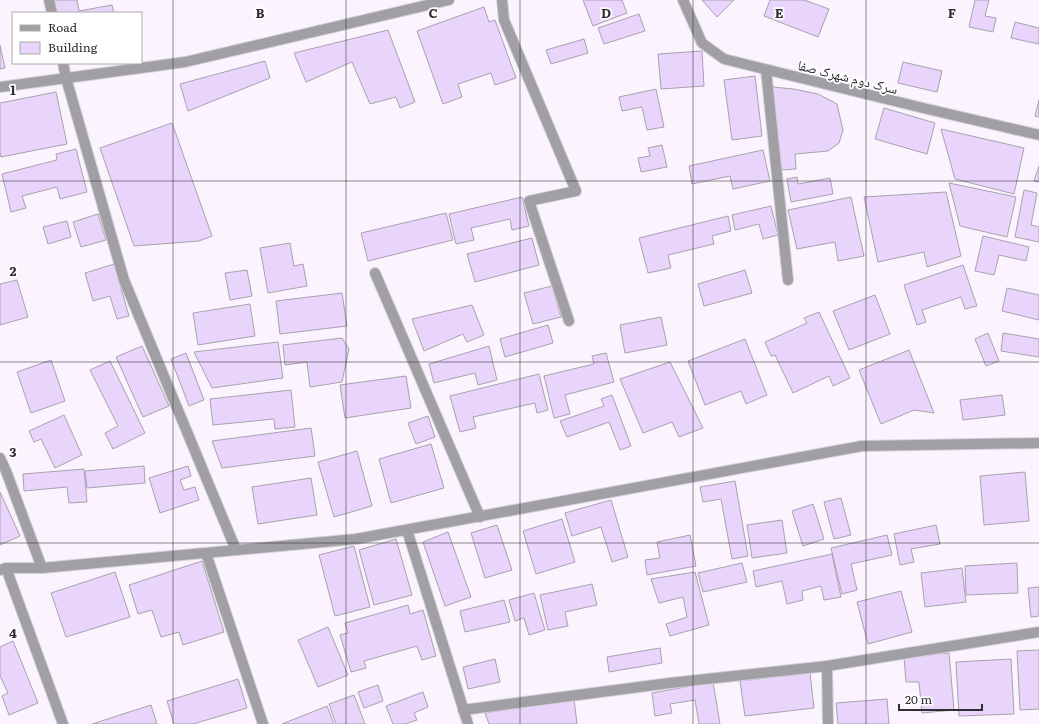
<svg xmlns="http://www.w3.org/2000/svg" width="1039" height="724" font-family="Literata,'Noto Naskh Arabic',serif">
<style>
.building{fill:#e9d4fc;stroke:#a8a2ad}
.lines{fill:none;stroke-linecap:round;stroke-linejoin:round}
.minor-casing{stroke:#d6d0da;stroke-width:12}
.tertiary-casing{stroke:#d6d0da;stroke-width:12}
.minor{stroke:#9f9fa4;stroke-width:10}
.tertiary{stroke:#9f9fa4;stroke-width:10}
.grid{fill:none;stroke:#302e32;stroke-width:1;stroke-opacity:0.55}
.labels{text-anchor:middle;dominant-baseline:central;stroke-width:3.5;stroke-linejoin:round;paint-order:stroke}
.street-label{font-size:14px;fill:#302e32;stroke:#fff}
.grid-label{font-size:13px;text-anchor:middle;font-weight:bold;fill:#302e32;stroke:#fff;stroke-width:3.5;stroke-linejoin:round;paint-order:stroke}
</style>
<rect width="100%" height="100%" fill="#fbf4ff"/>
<g class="building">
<polygon points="53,0 77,0 79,11 112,5 114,13 55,13"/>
<polygon points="583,0 622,0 627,13 593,26"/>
<polygon points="702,0 734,0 717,17"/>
<polygon points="770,0 804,0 829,9 818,37 764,16"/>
<polygon points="975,0 989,0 985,16 996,18 993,32 969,27"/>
<polygon points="484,7 489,22 495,20 516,78 495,85 491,73 458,84 462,97 443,104 417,31"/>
<polygon points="639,14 645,31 604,44 598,28"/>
<polygon points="1015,22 1039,28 1039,44 1011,38"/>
<polygon points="388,30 415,102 400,108 396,97 370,104 352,62 306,82 294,53"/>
<polygon points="584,39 588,53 551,64 546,50"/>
<polygon points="0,45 5,68 0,69"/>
<polygon points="702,51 704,86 661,89 658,54"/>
<polygon points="265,61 270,78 188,111 180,84"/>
<polygon points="903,62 942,71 937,92 898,83"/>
<polygon points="755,76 762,136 732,140 724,80"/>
<polygon points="773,87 793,89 818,94 837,104 843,130 839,143 828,151 795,154 796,169 781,170"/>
<polygon points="656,89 664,127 647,130 642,107 622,111 619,97"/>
<polygon points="56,92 67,144 1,157 0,153 0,103"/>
<polygon points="1039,100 1039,117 1035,116"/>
<polygon points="884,108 935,123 927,154 875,139"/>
<polygon points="172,123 212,236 199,241 134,246 100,148"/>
<polygon points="941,129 1024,148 1014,194 955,179"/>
<polygon points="662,145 667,167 641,172 638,158 650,156 648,148"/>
<polygon points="76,149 87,192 60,199 57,187 22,196 26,208 11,212 2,174 57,160 56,154"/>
<polygon points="763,150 770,181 733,189 730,176 692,184 689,166"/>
<polygon points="1039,166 1039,182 1034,181"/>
<polygon points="797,177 798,184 830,178 833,194 791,202 787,179"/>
<polygon points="949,183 1016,197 1007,237 960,226"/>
<polygon points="1024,190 1037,193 1031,225 1039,227 1039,242 1015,237"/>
<polygon points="946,192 961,256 927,267 924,252 878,262 864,197"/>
<polygon points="522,197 529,226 512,230 510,219 471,228 474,240 456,244 449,214"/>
<polygon points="851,197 864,256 838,261 835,242 797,249 788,210"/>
<polygon points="771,206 778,235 763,239 759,224 735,230 732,215"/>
<polygon points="446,213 453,240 368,261 361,233"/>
<polygon points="98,214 106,240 81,247 73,222"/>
<polygon points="728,216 731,231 712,236 714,244 668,255 671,268 648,273 639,238"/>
<polygon points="67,221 71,237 48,244 43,227"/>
<polygon points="983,236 1029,247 1026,261 999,255 994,275 975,271"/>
<polygon points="532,238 539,265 475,282 467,254"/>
<polygon points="290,243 294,266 303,264 307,286 268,293 260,248"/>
<polygon points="114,264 129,316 117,319 110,296 93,301 85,273"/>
<polygon points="963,265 977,306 965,309 961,297 922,310 926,322 917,325 904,285"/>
<polygon points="247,270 252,296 230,300 225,273"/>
<polygon points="745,270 752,293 704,306 698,284"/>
<polygon points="17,280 28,317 0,325 0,284"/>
<polygon points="552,286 561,317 533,324 524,293"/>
<polygon points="1007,288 1039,295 1039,320 1002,311"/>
<polygon points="342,293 347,326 280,334 276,301"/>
<polygon points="875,295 890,334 849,350 833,311"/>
<polygon points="250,304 255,336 198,345 193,313"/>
<polygon points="472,305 484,335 467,342 463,334 424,351 412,319"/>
<polygon points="819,312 850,378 833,386 829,376 793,393 775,355 771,356 765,342 807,323 804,318"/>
<polygon points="661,317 667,345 625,353 620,325"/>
<polygon points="548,325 553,343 505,357 500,339"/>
<polygon points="988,333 999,361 986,366 975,339"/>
<polygon points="1003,333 1039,339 1039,357 1001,351"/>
<polygon points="342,338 349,349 342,382 310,387 307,362 285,365 283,345"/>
<polygon points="745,339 767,395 746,404 741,391 705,405 688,361"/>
<polygon points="278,342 283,378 212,388 194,352"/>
<polygon points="142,346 169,406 143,417 116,357"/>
<polygon points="489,346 497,380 478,385 475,373 434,383 429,364"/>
<polygon points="909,350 934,413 914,410 881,424 859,370"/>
<polygon points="186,353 204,400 189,406 171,359"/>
<polygon points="606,353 614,382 565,395 570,414 554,418 544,376 594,364 592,356"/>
<polygon points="51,360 65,401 31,413 17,372"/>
<polygon points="110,361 145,433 113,449 105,433 118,426 90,370"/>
<polygon points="670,362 703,428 679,437 672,422 643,433 620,379"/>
<polygon points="539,374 548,410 537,413 535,403 473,417 476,428 460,432 450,396"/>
<polygon points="406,376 411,408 345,418 340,385"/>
<polygon points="291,390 295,427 275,429 274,419 213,425 210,399"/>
<polygon points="612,395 631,446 620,450 609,422 567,437 560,421 604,406 601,399"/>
<polygon points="1002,395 1005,415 963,420 960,400"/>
<polygon points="64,415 82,455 55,468 41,439 34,442 29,431"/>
<polygon points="428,416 435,437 416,444 408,423"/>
<polygon points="311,428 315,456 222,468 212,441"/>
<polygon points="431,444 444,488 391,503 379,459"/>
<polygon points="357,451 372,506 334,517 318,462"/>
<polygon points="144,466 145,483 87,488 85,471"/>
<polygon points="188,466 191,476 180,480 184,490 195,487 199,500 160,513 149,478"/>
<polygon points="84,469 87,502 69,503 67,487 24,491 23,474"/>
<polygon points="1025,472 1029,521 984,525 980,476"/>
<polygon points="311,478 317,515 258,524 252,487"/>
<polygon points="735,481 748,556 732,559 721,499 703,502 700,487"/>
<polygon points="0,492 20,536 0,545"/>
<polygon points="841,498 851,535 834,539 824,502"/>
<polygon points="611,500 628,557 612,562 601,527 572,536 565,513"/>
<polygon points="813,504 824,539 803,546 792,511"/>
<polygon points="562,519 575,562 536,574 523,531"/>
<polygon points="782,520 787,553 752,558 747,525"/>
<polygon points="497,525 512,570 485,578 471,533"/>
<polygon points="936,525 940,544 911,549 914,562 900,565 894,534"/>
<polygon points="448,532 471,597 445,606 423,542"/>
<polygon points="690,535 696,566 647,575 645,560 660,558 657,542"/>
<polygon points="887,535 892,555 851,564 857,590 842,594 831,548"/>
<polygon points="396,539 412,595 374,605 359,550"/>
<polygon points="354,546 370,607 335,616 319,555"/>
<polygon points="832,554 841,597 824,600 821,586 802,591 803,600 787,604 782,581 756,587 753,571"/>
<polygon points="202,561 224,632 183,645 179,632 161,637 152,610 138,614 129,585"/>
<polygon points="742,563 747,582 703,592 698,573"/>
<polygon points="1017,563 1018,593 966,595 965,566"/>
<polygon points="962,568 966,602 925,607 921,573"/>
<polygon points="115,572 130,617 66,637 51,593"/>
<polygon points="695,572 709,625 670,636 666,624 687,617 683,597 659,603 651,579"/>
<polygon points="592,584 597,605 565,612 568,626 548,630 540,595"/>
<polygon points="1039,587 1039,616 1031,617 1028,588"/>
<polygon points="901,591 912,632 868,644 857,602"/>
<polygon points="534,593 545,630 529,635 524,618 515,621 509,600"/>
<polygon points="504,600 510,622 465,632 460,611"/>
<polygon points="408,605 410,614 423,610 436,656 422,660 417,646 364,661 366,668 351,672 340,635 348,633 345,623"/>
<polygon points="328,627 348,675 318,687 298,640"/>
<polygon points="13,641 38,703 9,715 2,696 8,693 0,676 0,647"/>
<polygon points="660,648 662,663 609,672 607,657"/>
<polygon points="1039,650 1039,709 1020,710 1017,651"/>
<polygon points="949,653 954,710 922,713 919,682 906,682 904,657"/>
<polygon points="495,659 500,682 468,689 463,667"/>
<polygon points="1011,659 1014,714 959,716 956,662"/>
<polygon points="810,673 814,708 745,716 740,681"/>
<polygon points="238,679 247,708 193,724 174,724 167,701"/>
<polygon points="713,682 720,724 699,724 695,700 670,704 672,713 655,716 652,693"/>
<polygon points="378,685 383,701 364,708 358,692"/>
<polygon points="423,692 428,707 414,713 417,720 405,724 393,724 386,706"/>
<polygon points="354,695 365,724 336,724 329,704"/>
<polygon points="574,699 577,724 489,724 485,713"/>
<polygon points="887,699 889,724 838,724 836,703"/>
<polygon points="151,705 157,724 92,724"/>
<polygon points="327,706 334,724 282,724"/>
</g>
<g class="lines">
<defs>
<g id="minor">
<polyline points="49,0 52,13"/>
<polyline points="502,0 504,20 576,191 529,201 569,321"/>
<polyline points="63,63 66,78 124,280 236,550"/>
<polyline points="766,70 788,280"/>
<polyline points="375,273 480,517"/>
<polyline points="0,458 6,471 42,568"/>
<polyline points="407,530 468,724"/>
<polyline points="206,553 263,724"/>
<polyline points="6,568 63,724"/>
<polyline points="0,570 6,568 42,568 356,539 862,446 1039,443"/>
<polyline points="827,666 828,724"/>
<polyline points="463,710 670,683 827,666 1039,632"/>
</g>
<g id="tertiary">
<polyline points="683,0 702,43 724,59 923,108 1039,135"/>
<polyline points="0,87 185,62 449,0"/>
</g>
</defs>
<use href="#minor" class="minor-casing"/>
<use href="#tertiary" class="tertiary-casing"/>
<use href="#minor" class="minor"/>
<use href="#tertiary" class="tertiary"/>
</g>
<path class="grid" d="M173,0v724M346,0v724M520,0v724M693,0v724M866,0v724M0,181h1039M0,362h1039M0,543h1039"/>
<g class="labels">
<g class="street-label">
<text transform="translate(848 76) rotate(14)">سرک دوم شهرک صفا</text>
</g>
</g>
<g class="grid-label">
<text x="260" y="18">B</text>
<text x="433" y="18">C</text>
<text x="606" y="18">D</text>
<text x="779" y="18">E</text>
<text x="952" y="18">F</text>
<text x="13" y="95">1</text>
<text x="13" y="276">2</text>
<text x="13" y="457">3</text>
<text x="13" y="638">4</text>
</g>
<rect x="12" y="12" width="130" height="52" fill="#ffffff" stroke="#acabad"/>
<rect x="20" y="25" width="20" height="6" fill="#9f9fa4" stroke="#acabad"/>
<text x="48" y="32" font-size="12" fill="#302e32">Road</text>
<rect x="20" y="42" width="20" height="12" fill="#e9d4fc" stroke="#acabad"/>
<text x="48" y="52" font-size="12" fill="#302e32">Building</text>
<path d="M899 704v6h83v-6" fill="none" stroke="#302e32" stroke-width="2"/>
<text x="905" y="704" font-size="12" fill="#302e32" stroke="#ffffff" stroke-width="3" paint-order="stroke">20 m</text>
</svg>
